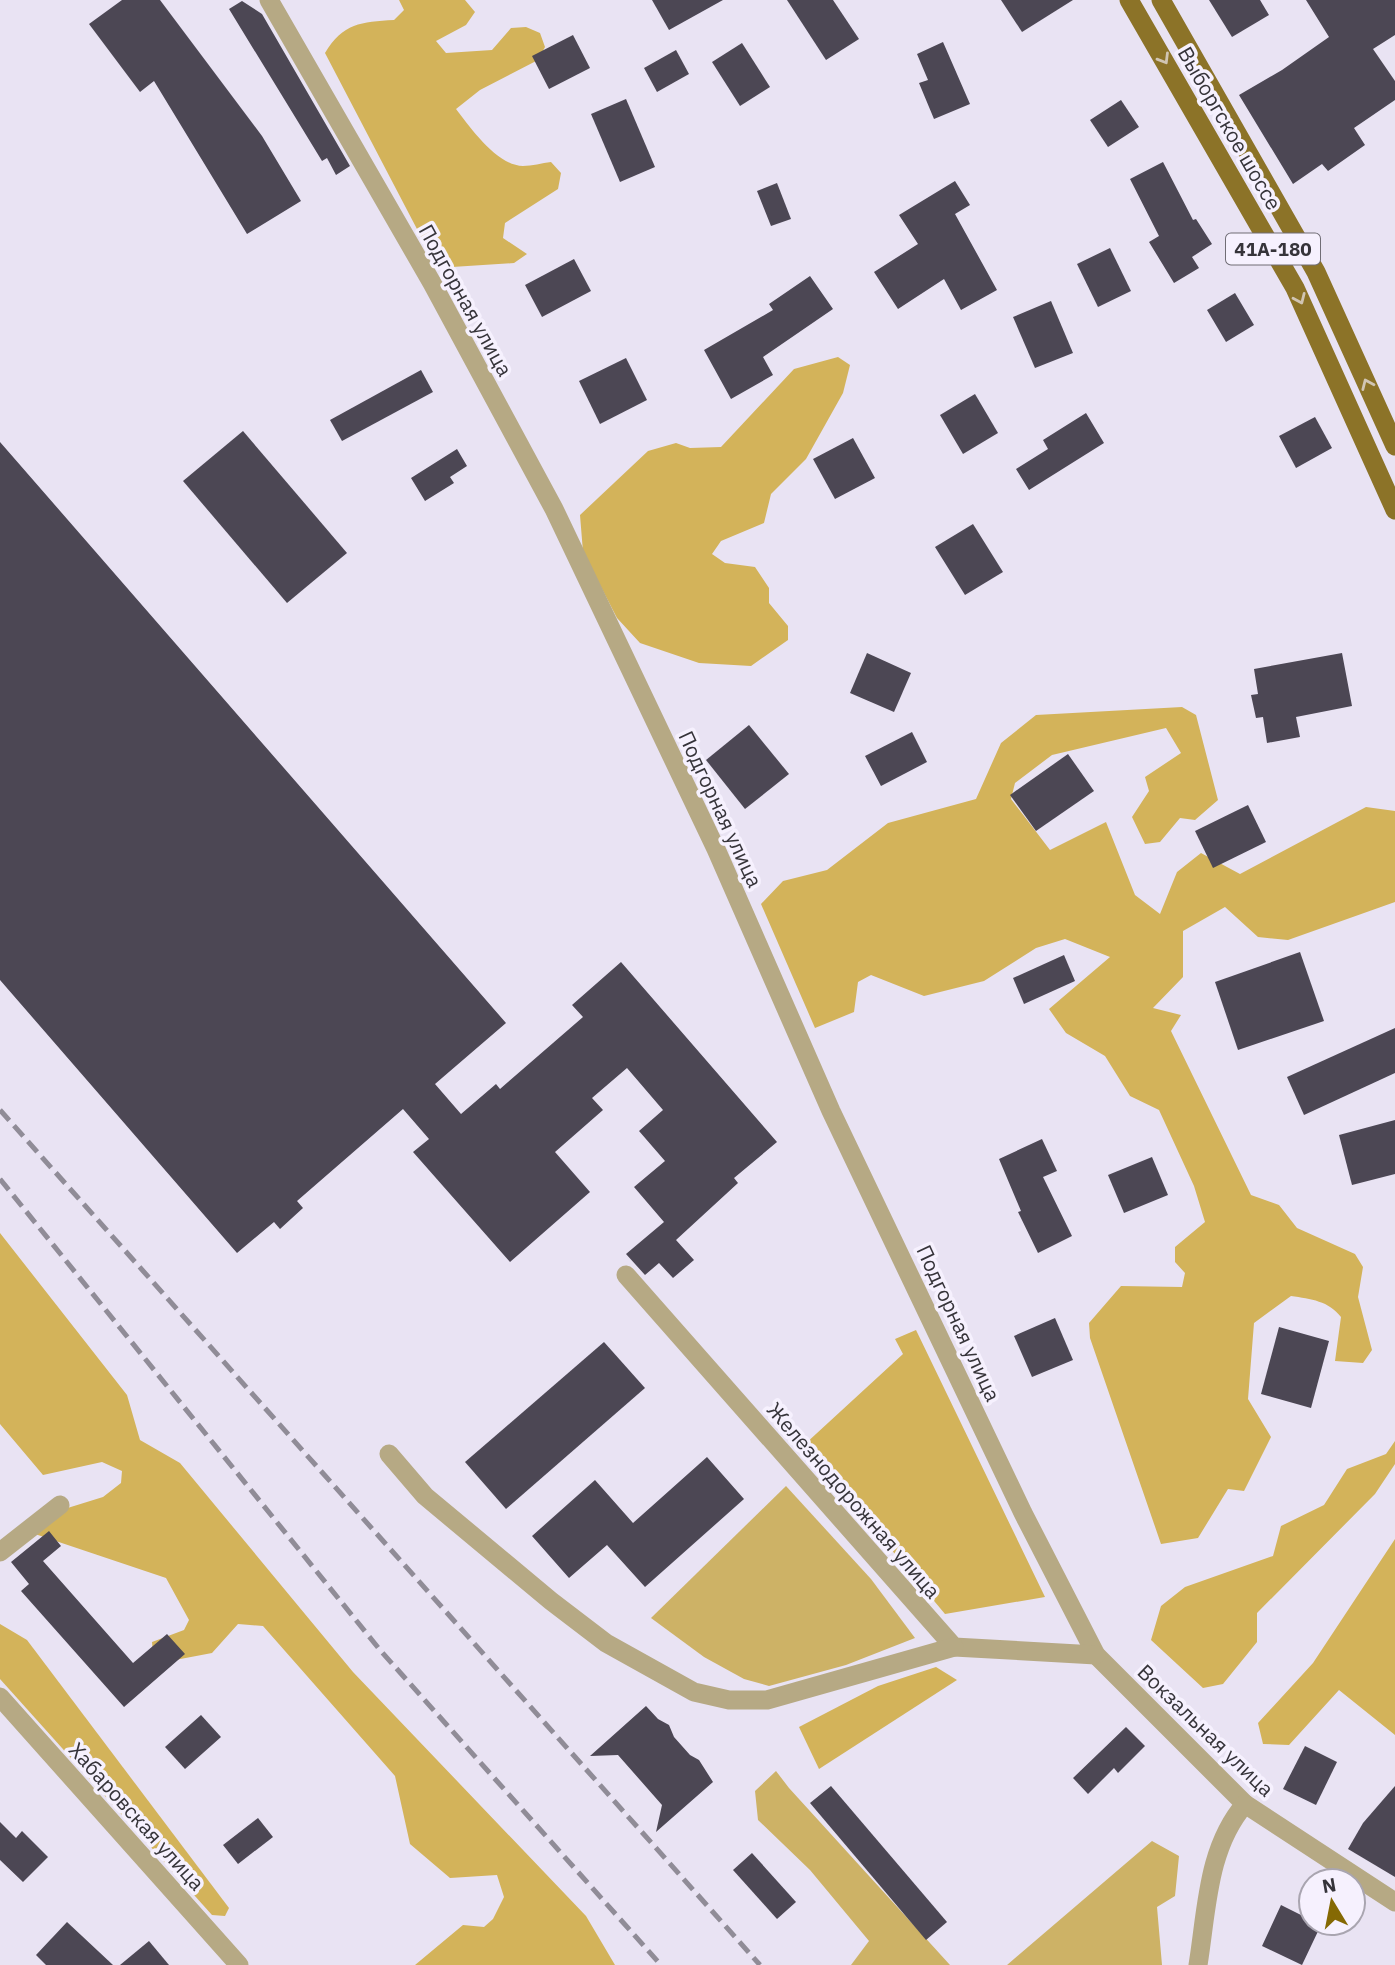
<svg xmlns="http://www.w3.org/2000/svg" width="1395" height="1965" font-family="'IBM Plex Sans',sans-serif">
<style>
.green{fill:#cdb266}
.forest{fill:#d3b35a}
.building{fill:#4c4754}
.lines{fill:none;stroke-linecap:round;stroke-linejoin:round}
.minor{stroke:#b6a984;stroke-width:19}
.tertiary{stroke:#b6a984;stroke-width:19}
.primary{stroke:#8c7328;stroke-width:19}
.rail{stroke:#908c97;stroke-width:5;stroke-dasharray:14 7;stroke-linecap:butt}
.oneway{stroke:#d1c5b3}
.labels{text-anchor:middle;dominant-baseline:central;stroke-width:7;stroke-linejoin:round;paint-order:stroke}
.shield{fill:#f6f1fe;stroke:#706d75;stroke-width:2}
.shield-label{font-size:19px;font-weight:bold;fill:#36343a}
.street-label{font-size:21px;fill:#36343a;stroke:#f6f1fe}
</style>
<rect width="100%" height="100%" fill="#e9e3f3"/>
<g class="green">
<polygon points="786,1486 871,1579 915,1638 846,1665 769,1686 744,1679 704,1657 651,1618"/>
<polygon points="776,1771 789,1788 950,1965 851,1965 869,1941 810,1870 758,1820 755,1791"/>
<polygon points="1152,1841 1179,1856 1175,1896 1157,1907 1162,1965 1007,1965"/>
</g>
<g class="forest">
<path d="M399,0h66l10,12 -9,13 -30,16 10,12 46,-3 19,-22 15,-1 14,6 5,14 -7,13 -58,30 -24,19c14,18 41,57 67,57 9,0 19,-3 28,-4l10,11 -3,16 -53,34 -2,15 24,16 -13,9 -62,4 -23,-15 -104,-199c18,-30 36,-31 69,-33l10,-10z"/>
<polygon points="838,357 850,365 843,393 806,459 771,494 764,523 721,541 712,554 725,563 755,567 769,588 769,603 788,626 788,640 751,666 699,663 640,643 617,618 583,552 580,515 648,451 676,443 690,448 721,447 794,369"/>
<path d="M1182,707l14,8 22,85 -23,20 -15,-2 -20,24 -15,2 -13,-27 17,-26 -4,-14 36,-24 -15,-25 -114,27 -37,28 -4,16 39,51 56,-28 29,73 25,19 17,-42 24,-19 39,21 126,-67 29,4v91l-107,38 -30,-3 -33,-30 -42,24v46l-30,31 28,7 -10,16 80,164 28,10 18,23 58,26 8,13 -5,30 14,53 -9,13 -28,-2 6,-44c-12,-16 -30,-18 -50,-21l-37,27 -6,76 23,38 -27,54 -16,-2 -30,49 -37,6 -71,-206 -1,-15 32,-37 61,1 3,-14 -10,-11v-15l30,-25 -11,-36 -35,-76 -29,-14 -25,-40 -39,-23 -17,-24 61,-52 -45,-18 -29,9 -52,33 -60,15 -53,-21 -13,7 -4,30 -39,16 -54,-124 22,-23 44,-11 61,-47 88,-24 25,-56 35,-28z"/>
<polygon points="0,1233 127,1395 140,1440 180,1463 353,1672 586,1916 615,1965 415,1965 463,1925 484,1927 493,1919 504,1897 497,1875 450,1878 410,1844 395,1776 263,1626 238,1624 212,1653 154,1664 152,1642 184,1630 189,1620 166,1578 29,1532 45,1515 103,1497 121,1483 122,1471 102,1462 43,1475 0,1424"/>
<polygon points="916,1330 1045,1597 945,1614 804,1445 903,1354 895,1339"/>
<polygon points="1395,1441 1395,1464 1375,1494 1257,1613 1257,1642 1223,1684 1203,1688 1151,1640 1161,1606 1185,1587 1273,1556 1281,1526 1324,1505 1347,1469 1386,1454"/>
<polygon points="1395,1539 1395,1735 1339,1690 1289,1745 1263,1744 1258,1723 1313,1663"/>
<polygon points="0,1624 27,1640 229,1908 225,1916 212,1915 0,1679"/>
<polygon points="936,1667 957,1680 819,1769 799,1727 878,1686"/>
</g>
<g class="building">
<polygon points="122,0 160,0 262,136 301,201 247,234 154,81 140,92 89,24"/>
<polygon points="652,0 723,0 669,30"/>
<polygon points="787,0 833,0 859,39 826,60"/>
<polygon points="1001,0 1073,0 1022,32"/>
<polygon points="1209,0 1260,0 1269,15 1232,37"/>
<polygon points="1306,0 1395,0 1395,35 1373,49 1395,81 1395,100 1354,128 1365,145 1328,171 1322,164 1293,184 1239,95 1282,70 1329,37"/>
<polygon points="242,1 262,14 350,166 336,175 327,158 322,161 229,9"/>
<polygon points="573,35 590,68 549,89 532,56"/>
<polygon points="943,42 970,104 934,119 919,83 928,80 917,54"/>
<polygon points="742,43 770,87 740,106 712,62"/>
<polygon points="676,50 689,74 657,92 644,68"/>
<polygon points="626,99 655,167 620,182 591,114"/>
<polygon points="1121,100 1139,127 1108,147 1090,120"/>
<polygon points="1163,162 1193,220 1196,219 1212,244 1192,257 1199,268 1174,283 1149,242 1159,236 1130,179"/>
<polygon points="955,181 970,205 955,214 997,290 961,310 944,279 898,309 874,272 918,244 899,215"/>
<polygon points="777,183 791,219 771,226 757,191"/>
<polygon points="1110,248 1131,291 1098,307 1077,264"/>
<polygon points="574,259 591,291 542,317 525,285"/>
<polygon points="810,276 833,309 763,357 773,375 731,399 704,350 773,310 769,304"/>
<polygon points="1235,293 1254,325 1226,342 1207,310"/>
<polygon points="1051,301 1073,353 1035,368 1013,317"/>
<polygon points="626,358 647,400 600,424 579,381"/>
<polygon points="421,370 433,392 342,441 330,420"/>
<polygon points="975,394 998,433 963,454 940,415"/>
<polygon points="1086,413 1104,443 1029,490 1016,469 1048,449 1043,440"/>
<polygon points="1315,417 1332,448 1296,468 1279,436"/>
<polygon points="243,431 347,553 287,603 183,481"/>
<polygon points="853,438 875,478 835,499 813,459"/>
<polygon points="0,442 506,1023 435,1084 461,1114 496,1084 500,1089 583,1017 572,1005 621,962 777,1142 734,1178 738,1183 676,1240 694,1260 673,1278 659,1263 645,1275 626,1254 664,1222 634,1187 665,1161 639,1131 663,1110 627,1068 592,1098 603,1110 555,1152 590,1192 510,1262 413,1152 429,1139 403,1109 297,1201 303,1208 280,1229 274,1222 237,1253 0,980"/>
<polygon points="457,449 467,466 450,477 454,483 425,501 411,478"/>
<polygon points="973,524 1003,572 965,595 935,547"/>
<polygon points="867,653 911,673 894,712 850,693"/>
<polygon points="1342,653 1352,706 1296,717 1300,737 1267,743 1263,717 1256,718 1251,695 1258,694 1254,669"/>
<polygon points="749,725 789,774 745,809 706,760"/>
<polygon points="912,732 927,762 881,786 865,756"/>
<polygon points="1068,754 1094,791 1036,831 1010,795"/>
<polygon points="1248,805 1266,842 1213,868 1195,831"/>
<polygon points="1300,952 1324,1021 1238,1050 1215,982"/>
<polygon points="1064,955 1075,981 1024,1004 1013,978"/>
<polygon points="1395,1028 1395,1073 1304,1115 1287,1077"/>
<polygon points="1395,1120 1395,1174 1352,1185 1339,1135"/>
<polygon points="1042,1139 1057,1171 1043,1177 1072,1236 1038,1253 1018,1212 1021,1211 999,1159"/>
<polygon points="1152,1157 1168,1195 1124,1213 1108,1175"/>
<polygon points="1055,1318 1073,1360 1032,1377 1014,1336"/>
<polygon points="1279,1327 1329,1341 1311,1408 1261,1394"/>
<polygon points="604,1342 645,1388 506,1509 465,1462"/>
<polygon points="707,1457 744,1499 645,1587 607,1545 569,1578 532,1536 595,1480 633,1523"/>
<polygon points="49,1531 61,1546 43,1561 133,1663 167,1634 185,1654 124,1707 21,1591 29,1584 11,1562"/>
<polygon points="646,1706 658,1719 669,1725 674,1737 690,1755 699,1760 713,1782 656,1832 662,1805 618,1755 590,1756"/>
<polygon points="201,1715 221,1737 185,1769 165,1747"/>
<polygon points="1126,1727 1145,1746 1118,1773 1114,1768 1088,1794 1073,1778"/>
<polygon points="1305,1746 1337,1762 1316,1805 1283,1789"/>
<polygon points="831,1786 947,1922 926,1940 810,1803"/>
<polygon points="1395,1786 1395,1877 1348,1849 1363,1823"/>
<polygon points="258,1818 273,1837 238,1864 223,1845"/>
<polygon points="0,1822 16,1838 22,1831 48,1857 23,1882 0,1860"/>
<polygon points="752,1853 796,1902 777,1919 733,1870"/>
<polygon points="1281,1905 1311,1920 1311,1923 1321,1925 1302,1965 1262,1946"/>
<polygon points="67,1922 113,1965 46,1965 36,1955"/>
<polygon points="149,1941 169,1965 120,1965"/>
</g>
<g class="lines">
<g class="minor">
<polyline points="269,0 432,283 554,509 716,849 831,1111 1023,1513 1096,1655 1245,1804"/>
<polyline points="626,1275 954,1647 1096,1655"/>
<polyline points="389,1454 425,1496 551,1601 606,1643 694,1692 729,1700 767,1700 954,1647"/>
<polyline points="0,1552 60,1505"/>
<polyline points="0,1697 239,1965"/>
</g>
<path class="tertiary" d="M1198,1965c9,-55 9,-117 47,-161l150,98"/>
<g class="primary">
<polyline points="1129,0 1295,288 1395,510"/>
<polyline points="1161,0 1316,272 1395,446"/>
</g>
<g class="rail">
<polyline points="0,1110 760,1965"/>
<polyline points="0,1179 380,1650 661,1965"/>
</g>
</g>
<defs><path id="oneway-chevron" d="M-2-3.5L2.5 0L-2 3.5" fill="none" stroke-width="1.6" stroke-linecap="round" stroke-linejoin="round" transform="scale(1.75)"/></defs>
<g class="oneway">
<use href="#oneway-chevron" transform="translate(1164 59) rotate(59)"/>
<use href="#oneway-chevron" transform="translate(1300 299) rotate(66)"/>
<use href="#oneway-chevron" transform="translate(1367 384) rotate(-114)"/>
</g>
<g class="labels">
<rect class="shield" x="1226" y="233.5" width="94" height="31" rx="5"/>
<g class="shield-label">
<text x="1273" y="249">41А-180</text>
</g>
<g class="street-label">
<text transform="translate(1230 128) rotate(60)">Выборгское шоссе</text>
<text transform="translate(466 300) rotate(61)">Подгорная улица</text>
<text transform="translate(721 809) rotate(65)">Подгорная улица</text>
<text transform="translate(959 1323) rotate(65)">Подгорная улица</text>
<text transform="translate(854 1500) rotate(49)">Железнодорожная улица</text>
<text transform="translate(1206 1730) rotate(44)">Вокзальная улица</text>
<text transform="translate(137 1816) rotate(48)">Хабаровская улица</text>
</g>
</g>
<g transform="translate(1332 1902) rotate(350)"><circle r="33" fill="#f6f1fe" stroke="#a9a5b0" stroke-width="2"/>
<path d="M0-5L12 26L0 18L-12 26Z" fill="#856904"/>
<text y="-10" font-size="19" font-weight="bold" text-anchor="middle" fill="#36343a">N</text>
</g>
</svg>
